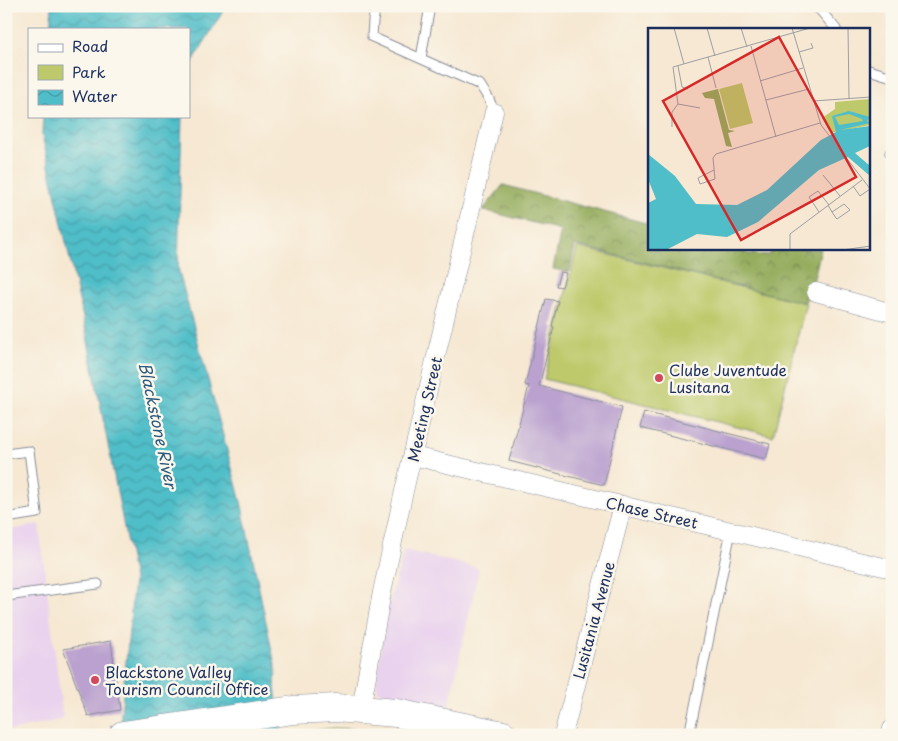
<svg xmlns="http://www.w3.org/2000/svg" width="898" height="741" font-family="'Playpen Sans',sans-serif">
<style>
.built{fill:#e9d2ee}
.green{fill:#bdc96b;stroke:#6c7c64}
.forest{fill:url(#forest-crowns);stroke:#586e5e}
.water{fill:url(#water-waves);stroke:#367693}
.building{fill:#baa1cf}
.lines{fill:none;stroke-linecap:round;stroke-linejoin:round}
.service-casing{stroke:#888c98;stroke-width:11}
.minor-casing{stroke:#888c98;stroke-width:19}
.primary-casing{stroke:#888c98;stroke-width:29}
.service{stroke:#fff;stroke-width:9}
.minor{stroke:#fff;stroke-width:18}
.primary{stroke:#fff;stroke-width:28}
.poi-dot{fill:#d1495b;stroke:#fbf7ec;stroke-width:2}
.labels{text-anchor:middle;dominant-baseline:central;stroke-width:5;stroke-linejoin:round;paint-order:stroke}
.poi-label{font-size:15px;fill:#1b2f5e;stroke:#fbf7ec;text-anchor:start}
.street-label{font-size:15px;fill:#1b2f5e;stroke:#fbf7ec}
.water-label{font-size:16px;font-style:italic;fill:#2b5a7e;stroke:#fbf7ec}
.inset-road{fill:none;stroke:#9e9ea4;stroke-width:1}
.view{fill:#d62828;fill-opacity:0.15;stroke:#d62828;stroke-width:2.5}
.inset-edge{fill:none;stroke:#1b2f5e;stroke-width:2.5}
</style>
<defs>
<pattern id="forest-crowns" width="20" height="18" patternUnits="userSpaceOnUse" patternTransform="scale(1.25)"><rect width="20" height="18" fill="#96ad5f"/><path d="M2 6a3 3 0 1 1 6 0M12 15a3 3 0 1 1 6 0" fill="none" stroke="#7a8d52"/></pattern>
<pattern id="water-waves" width="16" height="10" patternUnits="userSpaceOnUse" patternTransform="scale(1.25)"><rect width="16" height="10" fill="#50bec8"/><path d="M0 5q4-4 8 0t8 0" fill="none" stroke="#429ba6"/></pattern>
</defs>
<rect width="100%" height="100%" fill="#fbf7ec"/>
<filter id="ink" filterUnits="userSpaceOnUse"><feTurbulence type="fractalNoise" baseFrequency=".02" numOctaves="2"/><feDisplacementMap in="SourceGraphic" scale="10" xChannelSelector="R" yChannelSelector="G"/><feConvolveMatrix kernelMatrix="1 2 1 2 8 2 1 2 1" color-interpolation-filters="sRGB"/></filter>
<filter id="wash" filterUnits="userSpaceOnUse"><feTurbulence type="fractalNoise" baseFrequency=".0096" numOctaves="4" result="noise"/><feDisplacementMap in="SourceGraphic" scale="20" xChannelSelector="R" yChannelSelector="G"/><feGaussianBlur stdDeviation="1.12" result="paint"/><feColorMatrix in="noise" values="0 0 0 0 0 0 0 0 0 0 0 0 0 0 0 0 0 1.4 0 .05"/><feComposite in="paint" operator="in"/></filter>
<g filter="url(#wash)">
<rect width="100%" height="100%" fill="#f6e8d2"/>
<g class="built">
<polygon points="39,524 63,719 6,732 6,531"/>
<polygon points="404,550 479,568 448,710 379,692 376,684 386,615"/>
</g>
<g class="green">
<polygon points="577,247 806,303 773,436 544,379"/>
<polygon points="334,728 384,731 384,735 282,735"/>
</g>
<polygon class="forest" points="503,185 649,224 649,249 732,249 749,254 769,255 773,249 821,249 812,286 805,302 801,302 575,245 569,272 553,269 561,230 483,210"/>
<g class="water">
<polygon points="52,6 226,6 189,68 189,29 50,29"/>
<polygon points="43,116 182,116 178,268 241,502 276,670 275,688 282,735 119,735 134,579 86,331 42,135"/>
</g>
<g id="blocks">
<g class="building">
<polygon points="560,272 566,273 562,287 556,286"/>
<polygon points="546,299 558,301 552,326 554,327 539,386 622,407 604,485 509,461 529,386 525,385"/>
<polygon points="644,412 770,444 766,459 640,428"/>
<polygon points="111,641 120,710 88,716 63,649"/>
</g>
</g>
</g>
<g filter="url(#ink)">
<use href="#blocks" fill-opacity="0" stroke="#888c98" stroke-width="1"/>
<g class="lines">
<defs>
<g id="service">
<polyline points="376,6 373,21 372,37 480,85 489,99 494,112"/>
<polyline points="813,6 820,10 836,29"/>
<polyline points="421,58 430,6"/>
<polyline points="869,70 892,77"/>
<polyline points="890,153 892,151"/>
<polyline points="6,454 29,451 37,513 6,518"/>
<polyline points="6,596 98,584"/>
<polyline points="689,735 731,531"/>
</g>
<g id="minor">
<polyline points="816,292 892,313"/>
<polyline points="413,456 892,569"/>
<polyline points="361,709 382,592 404,491 494,112"/>
<polyline points="563,735 623,505"/>
<polyline points="890,735 892,729"/>
</g>
<polyline id="primary" points="123,735 293,710 336,708 396,713 503,735"/>
</defs>
<use href="#service" class="service-casing"/>
<use href="#minor" class="minor-casing"/>
<use href="#primary" class="primary-casing"/>
<use href="#service" class="service"/>
<use href="#minor" class="minor"/>
<use href="#primary" class="primary"/>
</g>
</g>
<g class="poi-dot">
<circle cx="659" cy="378" r="5"/>
<circle cx="95" cy="680" r="5"/>
</g>
<g class="labels">
<g class="poi-label">
<text x="669" y="369">Clube Juventude<tspan x="669" dy="17">Lusitana</tspan></text>
<text x="105" y="671">Blackstone Valley<tspan x="105" dy="17">Tourism Council Office</tspan></text>
</g>
<g class="street-label">
<text transform="translate(424 409) rotate(-77)">Meeting Street</text>
<text transform="translate(652 512) rotate(13)">Chase Street</text>
<text transform="translate(593 620) rotate(-75)">Lusitania Avenue</text>
</g>
<g class="water-label">
<text transform="translate(159 425) rotate(78)">Blackstone River</text>
</g>
</g>
<g transform="translate(648 28)">
<rect width="222" height="222" fill="#f6e8d2"/>
<path d="M94,55l11,40 -23,6 -11,-40zM222,71v26l-39,8 -9,-15 13,-9v-7z" fill="#bdc96b"/>
<path d="M70,61l11,41 6,1 -7,2 4,14 -6,-1 -12,-47 -9,-1 -3,-5z" fill="#96ad5f"/>
<path d="M201,83l21,6 -3,4 3,2 -30,7 30,-4v20l-15,7 15,13v10l-22,-19 -29,13 -61,52 -31,15 -30,-3 -31,16h-18v-47l8,-4 -8,-20v-25l27,22 21,28 41,1 30,-15 54,-50 15,-8 -4,-16zM201,86l13,5 1,2 -24,4 -4,-8z" fill="#50bec8" fill-rule="evenodd"/>
<path class="inset-road" d="M26,0l10,36M59,0l8,28M93,0l6,19M144,0l29,97 50,65M200,0l1,70M103,18l25,91M151,24l14,-4 -2,-5M60,29l8,31M30,38l4,21 6,2M112,53l43,-13M118,72l43,-11M165,73l58,-4M52,80l-22,-4 -5,-37 137,-39M24,99v-15l6,-8M66,142l-16,8 2,6 15,-5 -2,-21 3,-4 104,-31M175,147l17,21M205,158l7,10 10,-7M180,177l4,7 4,6 1,1 13,-9 -6,-6 -12,8M171,184l-10,-15 9,-6 11,14M142,222v-16l72,-54M194,222l29,-4"/>
<path class="view" d="M131,9l77,140 -115,63 -78,-139z"/>
<rect width="222" height="222" class="inset-edge"/>
</g>
<rect width="898" height="741" fill="none" stroke="#fbf7ec" stroke-width="25"/>
<rect x="28" y="28" width="162" height="90" fill="#fbf7ec" stroke="#a1a7b3"/>
<rect x="38" y="44" width="25" height="8" fill="#ffffff" stroke="#a1a7b3"/>
<text x="72" y="52" font-size="15" fill="#1b2f5e">Road</text>
<rect x="38" y="65" width="25" height="15" fill="#bdc96b" stroke="#a1a7b3"/>
<text x="72" y="78" font-size="15" fill="#1b2f5e">Park</text>
<rect x="38" y="90" width="25" height="15" fill="url(#water-waves)" stroke="#a1a7b3"/>
<text x="72" y="102" font-size="15" fill="#1b2f5e">Water</text>
</svg>
